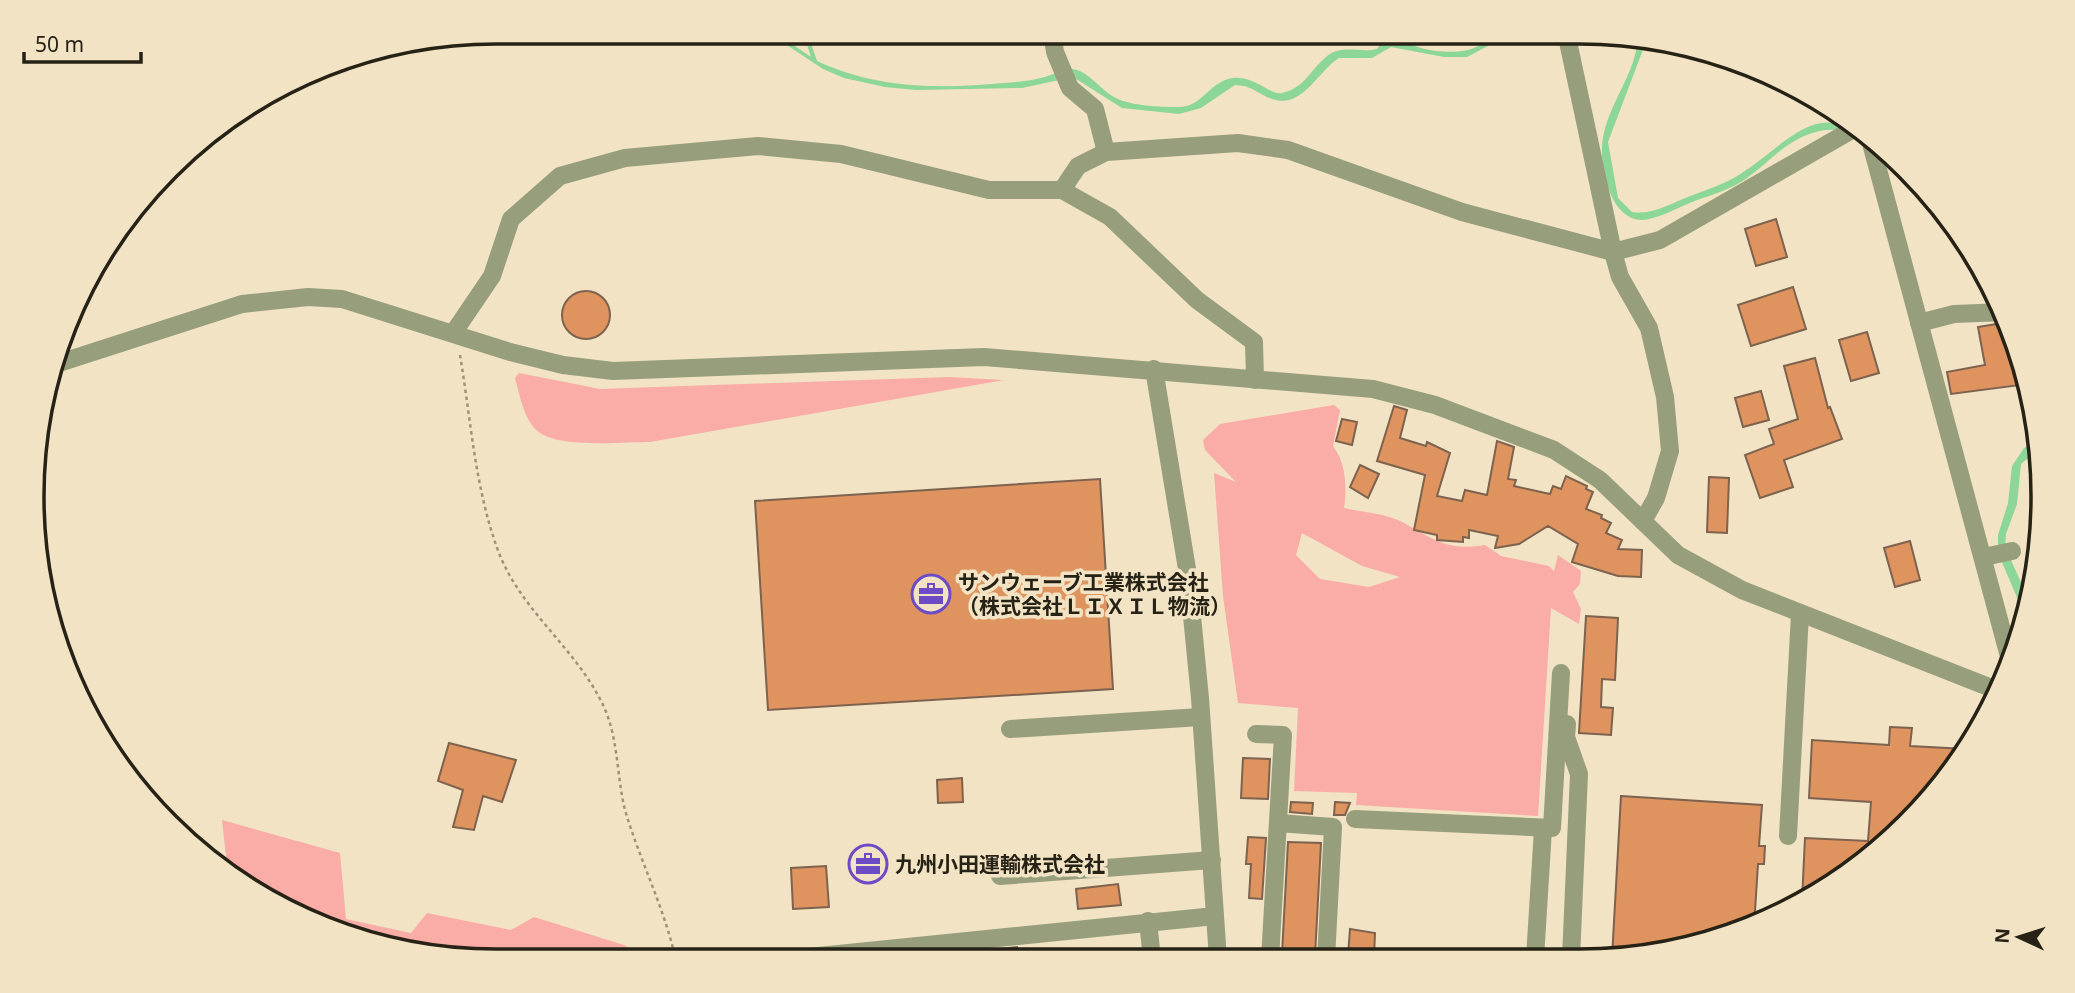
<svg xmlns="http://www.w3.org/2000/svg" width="2075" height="993" font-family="'Noto Sans','Noto Sans JP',sans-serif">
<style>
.green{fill:#faaca6;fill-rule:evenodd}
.water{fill:#8cd698}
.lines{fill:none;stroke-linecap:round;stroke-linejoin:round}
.stream{stroke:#8cd698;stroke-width:4.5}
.building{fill:#df945f;stroke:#7d624f;stroke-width:2}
.path{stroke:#9d937b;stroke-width:2.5;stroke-dasharray:3.5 3.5;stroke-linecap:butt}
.minor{stroke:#969e7b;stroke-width:18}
.labels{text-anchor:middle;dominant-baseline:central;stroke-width:7;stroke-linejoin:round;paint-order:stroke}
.poi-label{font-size:21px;font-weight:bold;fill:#272216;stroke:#f1e3c3;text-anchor:start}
.rim{fill:none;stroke:#272216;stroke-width:3.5}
</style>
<rect width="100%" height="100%" fill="#f1e3c3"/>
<g class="green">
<path d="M519,373l81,16 349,-12 55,3 -354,62c-27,0 -88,6 -110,-9 -16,-11 -20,-38 -25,-55z"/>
<path d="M1334,405l6,5 -7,36c13,17 14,41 11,62 17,4 38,5 54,12 34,17 46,32 87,25l16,11 48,10 5,5 4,-16 23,16 -1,13 -7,8 8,17 -2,15 -28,-16 -13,208 -182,-11 1,-12 -63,-2 4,-83 -60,-5 -15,-107 -9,-123 22,9 -31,-32 -2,-10 17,-16zM1302,533l60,33 38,11 -31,10 -49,-8 -24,-24z"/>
<path d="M222,820l118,33 6,66 65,14 16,-20 84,17 23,-13 90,28 30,16c-135,0 -252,10 -375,-56 -17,-9 -36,-17 -51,-30z"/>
</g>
<g class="water">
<path d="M767,32h7l37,25 -8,-25h4l10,29c60,28 123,28 187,22 12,-1 26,-2 37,-5 10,-2 20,-9 31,-9 16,1 29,22 44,29 16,8 44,9 62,9 22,1 30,-22 50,-28 24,-7 42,17 54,14 24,-5 30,-27 48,-39 14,-9 32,-1 47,-5l12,-17h7c9,18 53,23 72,18 18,-5 27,-18 46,-18l-47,25h-23l-53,-10 -19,11h-33c-19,11 -36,49 -63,42 -15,-3 -23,-15 -41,-15l-34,23 -22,6 -57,-6 -49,-31 -51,11 -106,2 -31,-3 -41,-9 -21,-9z"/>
<path d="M1638,37l7,1 -1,9 -36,95 10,56 14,14c18,3 34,-6 51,-13 19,-8 41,-14 59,-26 55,-37 76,-79 142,-24 -22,-11 -38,-23 -64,-18 -34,7 -51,33 -79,51 -15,9 -33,14 -49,20 -15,6 -34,17 -50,18 -31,0 -41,-49 -40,-73 2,-39 34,-71 36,-110z"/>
<polygon points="1940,207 1970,247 1951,231"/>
<polygon points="2038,440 2039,449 2021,464 2017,504 2006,534 2005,547 2030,602 2024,623 2019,602 1998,553 1998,535 2008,503 2012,466 2024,448"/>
</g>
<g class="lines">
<polyline class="stream" points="1842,114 1844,126"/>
</g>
<g class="building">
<polygon points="1776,219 1787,257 1756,266 1745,229"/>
<polygon points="1793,287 1806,329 1751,346 1738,305"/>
<circle cx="586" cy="315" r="24"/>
<polygon points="2009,322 2028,384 1951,394 1947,372 1985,365 1978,327"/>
<polygon points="1867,332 1879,373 1851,381 1839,340"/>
<polygon points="1815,358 1828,408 1830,407 1842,439 1784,460 1793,487 1760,498 1745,455 1774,444 1769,429 1798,419 1784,366"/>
<polygon points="1761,391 1769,420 1743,427 1735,398"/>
<polygon points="1394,406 1407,410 1400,438 1426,446 1427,442 1450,453 1437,496 1462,501 1465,490 1487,495 1497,441 1514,447 1508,479 1516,480 1514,486 1550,494 1553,486 1561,489 1566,476 1587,486 1586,489 1593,492 1586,509 1602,515 1601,518 1611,523 1606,533 1622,540 1618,549 1642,550 1641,577 1618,576 1572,562 1578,544 1548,526 1519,544 1495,548 1498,536 1469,530 1469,538 1463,537 1463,542 1437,540 1437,535 1414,530 1425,475 1377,461"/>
<polygon points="1342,419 1357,422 1352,445 1336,441"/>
<polygon points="1360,465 1379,474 1368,498 1350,487"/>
<polygon points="1709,477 1729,478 1727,533 1707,532"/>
<polygon points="1100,479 1113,689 768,710 755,501"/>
<polygon points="1910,541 1920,580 1895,587 1884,548"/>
<polygon points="1586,616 1618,618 1615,680 1602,679 1601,707 1613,708 1611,735 1579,733"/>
<polygon points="1890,727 1912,728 1910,746 1965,749 1947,780 1862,865 1802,900 1805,838 1868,841 1871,802 1809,798 1812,740 1889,745"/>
<polygon points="449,743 516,760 502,802 483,796 474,830 453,827 463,790 438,781"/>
<polygon points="1243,758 1270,759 1268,799 1241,798"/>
<polygon points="962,778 963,802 938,803 937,780"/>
<polygon points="1621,796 1762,805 1759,846 1765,846 1764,864 1758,864 1754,927 1640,957 1612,958"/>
<polygon points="1291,802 1313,803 1312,814 1290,812"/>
<polygon points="1335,802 1350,803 1345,815 1334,815"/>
<polygon points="1248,837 1266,838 1262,899 1249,898 1251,864 1246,864"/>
<polygon points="1288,842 1321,843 1315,956 1282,954"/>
<polygon points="826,866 829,907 793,909 791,868"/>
<polygon points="1118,884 1121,905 1078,909 1076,889"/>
<polygon points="1350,929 1375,933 1374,956 1348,955"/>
<polygon points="1017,947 1019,960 943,960 943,955"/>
</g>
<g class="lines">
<path class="path" d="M460,355c11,65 15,135 39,198 22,57 75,94 102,148 18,34 15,73 24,109 15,51 40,99 51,151"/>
<g class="minor">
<polyline points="1052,32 1055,52 1070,88 1095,109 1106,152"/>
<polyline points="1528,32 1567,37 1613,252 1620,277 1649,328 1665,397 1670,451 1656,498 1643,521"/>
<polyline points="1869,136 2011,664"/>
<polyline points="1062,190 1078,166 1106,152 1238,143 1288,150 1462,212 1613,252 1660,240 1857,127"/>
<polyline points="1919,323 1954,314 2005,312"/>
<polyline points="454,332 492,276 511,219 560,176 625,158 758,146 841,154 989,190 1062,190 1110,217 1197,300 1254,342 1255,380"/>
<polyline points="56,364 242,304 308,297 342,299 510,352 563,365 613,371 984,357 1373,389 1435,405 1554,450 1600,480 1678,555 1742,590 1999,691"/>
<polyline points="1154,369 1188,575 1200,698 1218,959"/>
<polyline points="1984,557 2012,551"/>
<polyline points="1567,724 1566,737 1579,774 1571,958"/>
<polyline points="1010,729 1201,717"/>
<polyline points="1256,734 1283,735 1270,959"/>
<polyline points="1355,819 1552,828 1561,673"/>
<polyline points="1278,823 1333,827 1326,959"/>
<polyline points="1788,836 1800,614"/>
<polyline points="1000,876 1212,860"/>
<polyline points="1148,921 1152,959"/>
<polyline points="1535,958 1543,829"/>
<polyline points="779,960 1215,916"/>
</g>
</g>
<defs>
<symbol id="office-ring" viewBox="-11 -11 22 22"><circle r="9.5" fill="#f1e3c3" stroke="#6d4bc4" stroke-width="1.5"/><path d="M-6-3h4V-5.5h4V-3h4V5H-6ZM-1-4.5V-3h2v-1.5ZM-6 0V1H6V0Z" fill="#6d4bc4"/></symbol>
</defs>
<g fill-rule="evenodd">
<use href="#office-ring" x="909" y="572" width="44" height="44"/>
<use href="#office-ring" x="846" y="842" width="44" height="44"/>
</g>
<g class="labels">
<g class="poi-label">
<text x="958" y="582">サンウェーブ工業株式会社<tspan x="958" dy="24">（株式会社ＬＩＸＩＬ物流）</tspan></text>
<text x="895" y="864">九州小田運輸株式会社</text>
</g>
</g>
<path d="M0 0H2075V993H0ZM496 44H1579A452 452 0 0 1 2031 496V497A452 452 0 0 1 1579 949H496A452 452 0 0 1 44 497V496A452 452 0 0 1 496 44Z" fill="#f1e3c3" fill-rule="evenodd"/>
<path class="rim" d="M496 44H1579A452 452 0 0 1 2031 496V497A452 452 0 0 1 1579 949H496A452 452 0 0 1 44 497V496A452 452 0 0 1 496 44Z"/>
<g transform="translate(2019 937) rotate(274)" stroke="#f1e3c3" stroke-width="5" paint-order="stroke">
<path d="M0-5L12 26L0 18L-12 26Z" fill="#272216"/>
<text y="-10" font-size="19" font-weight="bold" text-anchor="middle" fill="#272216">N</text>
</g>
<path d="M24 52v10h117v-10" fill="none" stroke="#272216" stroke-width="3.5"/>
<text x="35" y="52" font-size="21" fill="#272216" stroke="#f1e3c3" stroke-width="5" paint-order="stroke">50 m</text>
</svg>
